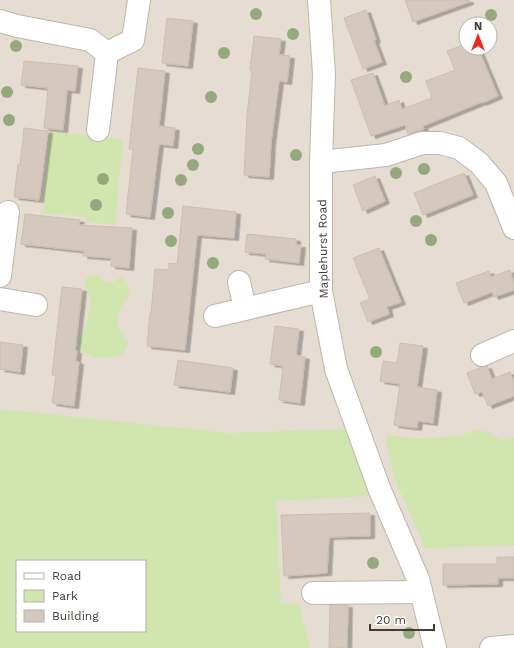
<svg xmlns="http://www.w3.org/2000/svg" width="514" height="648" font-family="'Work Sans',sans-serif">
<style>
.residential{fill:#e5ddd2;fill-rule:evenodd}
.green{fill:#d1e5ae;fill-rule:evenodd}
.building{fill:#d5c9bd;stroke:#cdbead;filter:url(#shadow)}
.lines{fill:none;stroke-linecap:round;stroke-linejoin:round}
.minor-casing{stroke:#bfb6aa;stroke-width:24}
.minor{stroke:#fff;stroke-width:22}
.tree{fill:#96a97e}
.labels{text-anchor:middle;dominant-baseline:central;stroke-width:3;stroke-linejoin:round;paint-order:stroke}
.street-label{font-size:12px;fill:#433c34;stroke:#fff}
</style>
<defs>
<filter id="shadow"><feDropShadow dx="4.5" dy="2.5" stdDeviation="0" flood-color="#0004"/></filter>
</defs>
<rect width="100%" height="100%" fill="#f1ece4"/>
<path class="residential" d="M0,0h514v648h-514zM466,24h24v24h-24zM17,561h128v70h-128z"/>
<g class="green">
<polygon points="50,132 123,139 115,225 86,222 87,217 43,213"/>
<path d="M98,274l5,8h10l8,-5 6,5 3,12c-10,12 -12,17 -13,33l11,17 -3,8 -9,5 -21,1 -12,-6 -5,-9 9,-20 1,-10 3,-6 -1,-11 -6,-10 2,-8z"/>
<path d="M0,409l228,24 120,-4 22,67 -94,5 5,102 18,1 11,44h-310zM17,561h128v70h-128z"/>
<path d="M477,430c3,1 7,1 10,2 12,5 12,12 27,5v108l-89,3 -31,-71 -8,-37 2,-5 29,4 42,-3z"/>
</g>
<g class="building">
<polygon points="405,0 469,0 469,2 413,22"/>
<polygon points="366,10 376,40 374,41 382,62 363,69 344,18"/>
<polygon points="167,18 193,21 188,66 162,63"/>
<polygon points="254,36 281,39 279,55 290,56 287,82 279,81 271,143 269,177 244,175 247,115 252,71 250,70"/>
<polygon points="466,44 466,48 478,48 498,96 482,103 482,102 423,126 424,129 408,134 405,125 371,136 351,80 373,73 385,106 399,100 402,109 432,98 426,81 455,70 447,51"/>
<polygon points="24,61 78,66 75,91 67,90 63,130 44,128 48,88 21,85"/>
<polygon points="138,68 165,71 159,126 175,128 173,146 159,144 150,217 126,214 133,149 129,149"/>
<polygon points="24,128 48,131 39,200 14,197 18,164 20,165"/>
<polygon points="464,173 473,195 423,215 414,193"/>
<polygon points="375,176 385,201 363,211 353,185"/>
<polygon points="183,206 236,212 234,238 197,235 185,350 147,346 150,313 151,313 155,269 169,270 169,263 177,264"/>
<polygon points="25,214 80,220 79,225 132,228 129,268 111,266 111,258 83,256 84,251 21,244"/>
<polygon points="247,234 296,239 296,245 301,245 299,263 265,259 266,254 245,252"/>
<polygon points="379,248 401,302 387,307 389,314 368,322 360,303 370,299 353,258"/>
<polygon points="510,270 514,283 514,290 494,297 492,292 464,303 456,283 489,271 491,277"/>
<polygon points="62,287 82,289 75,351 77,351 76,361 79,362 74,406 52,403 56,375 52,375"/>
<polygon points="275,326 299,329 296,355 305,357 300,403 279,400 283,366 270,364"/>
<polygon points="0,342 23,345 20,372 0,369"/>
<polygon points="400,343 423,346 417,387 437,390 433,423 418,421 417,428 394,425 400,384 380,381 383,361 397,363"/>
<polygon points="178,360 233,368 230,392 174,385"/>
<polygon points="487,366 492,379 510,372 514,382 514,396 488,406 482,392 475,394 467,373 482,367"/>
<polygon points="370,513 370,536 329,537 327,573 284,576 281,515"/>
<polygon points="497,557 514,557 514,578 498,578 498,584 443,585 443,564 497,564"/>
<polygon points="330,605 348,605 347,648 329,648"/>
</g>
<g class="lines">
<defs>
<g id="minor">
<polyline points="319,0 324,74 321,162 321,291 336,369 379,488 418,579 435,648"/>
<polyline points="0,21 17,26 90,40 107,53 98,130"/>
<polyline points="107,53 133,40 139,0"/>
<polyline points="321,162 386,155 422,143 440,143 459,148 479,163 496,183 514,228"/>
<polyline points="0,276 8,212"/>
<polyline points="239,282 245,308"/>
<polyline points="0,299 36,305"/>
<polyline points="215,316 321,291"/>
<polyline points="482,355 514,341"/>
<polyline points="313,593 421,592"/>
<polyline points="491,648 514,646"/>
</g>
</defs>
<use href="#minor" class="minor-casing"/>
<use href="#minor" class="minor"/>
</g>
<g class="tree">
<circle cx="256" cy="14" r="6"/>
<circle cx="491" cy="15" r="6"/>
<circle cx="293" cy="34" r="6"/>
<circle cx="16" cy="46" r="6"/>
<circle cx="224" cy="53" r="6"/>
<circle cx="406" cy="77" r="6"/>
<circle cx="7" cy="92" r="6"/>
<circle cx="211" cy="97" r="6"/>
<circle cx="9" cy="120" r="6"/>
<circle cx="198" cy="149" r="6"/>
<circle cx="296" cy="155" r="6"/>
<circle cx="193" cy="165" r="6"/>
<circle cx="424" cy="169" r="6"/>
<circle cx="396" cy="173" r="6"/>
<circle cx="103" cy="179" r="6"/>
<circle cx="181" cy="180" r="6"/>
<circle cx="96" cy="205" r="6"/>
<circle cx="168" cy="213" r="6"/>
<circle cx="416" cy="221" r="6"/>
<circle cx="431" cy="240" r="6"/>
<circle cx="171" cy="241" r="6"/>
<circle cx="213" cy="263" r="6"/>
<circle cx="376" cy="352" r="6"/>
<circle cx="373" cy="563" r="6"/>
<circle cx="409" cy="633" r="6"/>
</g>
<g class="labels">
<g class="street-label">
<text transform="translate(323 249) rotate(-91)">Maplehurst Road</text>
</g>
</g>
<rect x="16" y="560" width="130" height="72" fill="#ffffff" stroke="#b4b1ae"/>
<rect x="24" y="573" width="20" height="6" fill="#ffffff" stroke="#b4b1ae"/>
<text x="52" y="580" font-size="12" fill="#433c34">Road</text>
<rect x="24" y="590" width="20" height="12" fill="#d1e5ae" stroke="#b4b1ae"/>
<text x="52" y="600" font-size="12" fill="#433c34">Park</text>
<rect x="24" y="610" width="20" height="12" fill="#d5c9bd" stroke="#b4b1ae"/>
<text x="52" y="620" font-size="12" fill="#433c34">Building</text>
<g transform="translate(478 36)"><circle r="19" fill="#ffffff" stroke="#b4b1ae"/>
<path d="M0-3L7 15L0 10L-7 15Z" fill="#f2261b"/>
<text y="-6" font-size="11" font-weight="bold" text-anchor="middle" fill="#433c34">N</text>
</g>
<path d="M370 624v6h64v-6" fill="none" stroke="#433c34" stroke-width="2"/>
<text x="376" y="624" font-size="12" fill="#433c34" stroke="#ffffff" stroke-width="3" paint-order="stroke">20 m</text>
</svg>
